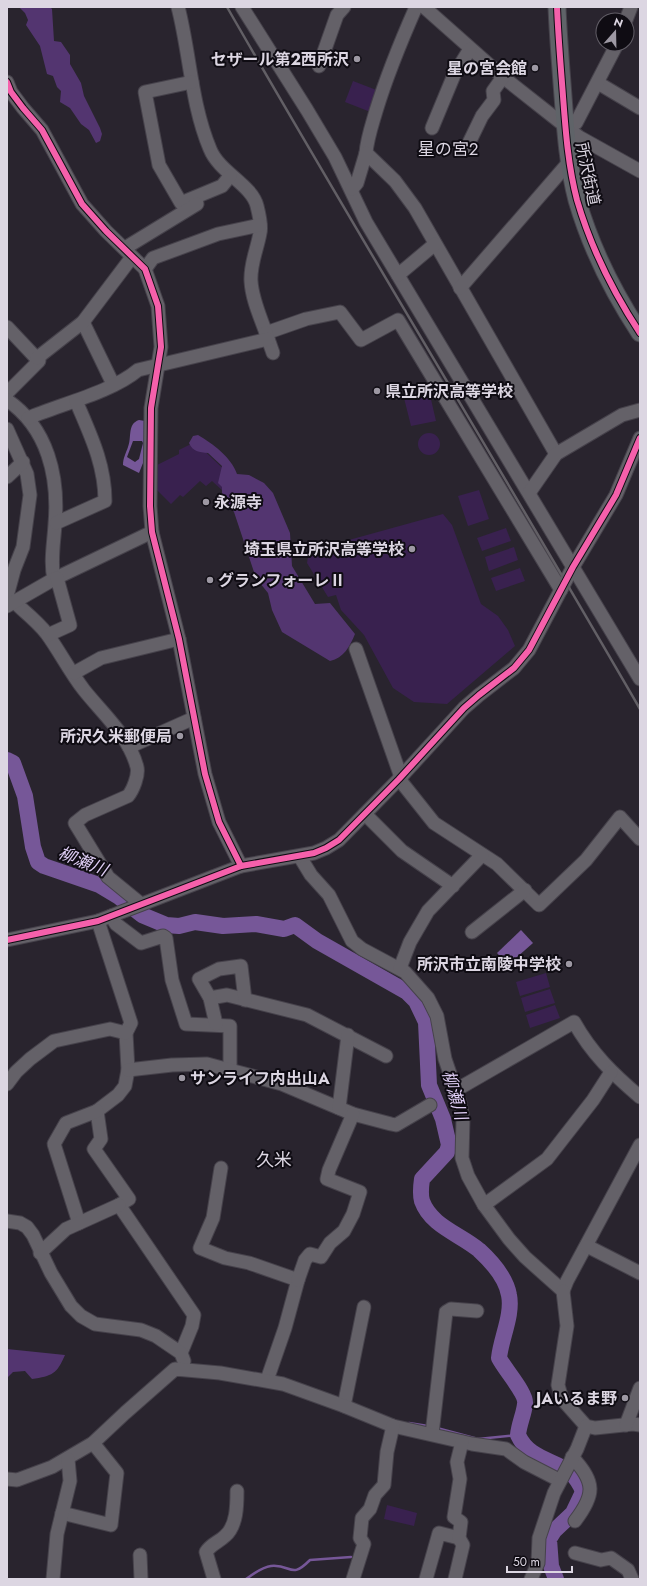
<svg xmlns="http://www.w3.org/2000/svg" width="647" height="1586" font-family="Jost,'Noto Sans JP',sans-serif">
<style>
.green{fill:#39214f}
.forest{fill:#533570}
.water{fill:#765798;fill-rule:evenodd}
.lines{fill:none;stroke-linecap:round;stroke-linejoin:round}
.stream{stroke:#765798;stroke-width:2.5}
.river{stroke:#765798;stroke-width:16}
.minor-casing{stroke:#46424b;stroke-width:15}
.major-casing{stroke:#46424b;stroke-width:19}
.minor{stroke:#646168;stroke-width:13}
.major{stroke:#5f6368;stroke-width:17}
.rail{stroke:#625f65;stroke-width:2.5}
.cycleway-casing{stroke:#0f0c13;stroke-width:8}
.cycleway{stroke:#f560ab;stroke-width:6}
.poi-dot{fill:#9d98a3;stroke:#0f0c13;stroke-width:1.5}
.labels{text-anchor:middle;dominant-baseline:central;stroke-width:4;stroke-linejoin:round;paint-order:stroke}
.poi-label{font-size:16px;font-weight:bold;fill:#dcd6e2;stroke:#0f0c13;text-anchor:end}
.street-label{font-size:16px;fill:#dcd6e2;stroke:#0f0c13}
.neighbourhood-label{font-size:17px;fill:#dcd6e2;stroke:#0f0c13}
.water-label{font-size:17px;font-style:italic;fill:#dfcef5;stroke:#0f0c13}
.quarter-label{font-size:18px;fill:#dcd6e2;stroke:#0f0c13}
</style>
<rect width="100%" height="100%" fill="#29242e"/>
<g class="green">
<polygon points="353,81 379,91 373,113 345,102"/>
<polygon points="431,388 435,388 438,392 430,395 436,421 411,426 404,398 431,391"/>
<circle cx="429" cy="444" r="11"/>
<polygon points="195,442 234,479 223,491 212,481 206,486 200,481 183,497 180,495 171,504 156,489 157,465 179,454 179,450"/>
<polygon points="479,490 489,519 468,526 458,496"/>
<polygon points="443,514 452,525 481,604 498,616 508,630 515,646 447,704 414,702 393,688 364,635 341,610 336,595 328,597 307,563 309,551"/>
<polygon points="506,528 511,541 482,551 477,538"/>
<polygon points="514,547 518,560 489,571 485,557"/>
<polygon points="520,568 525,581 496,591 491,578"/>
<polygon points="546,973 550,987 520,996 516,982"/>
<polygon points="550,989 555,1003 525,1012 521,998"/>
<polygon points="555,1005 560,1018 530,1028 526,1015"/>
<polygon points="387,1505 417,1513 414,1526 384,1519"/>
</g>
<g class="forest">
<polygon points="19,7 50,7 52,9 54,41 61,42 70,55 70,64 81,83 84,96 100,128 102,134 100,141 96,143 89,130 81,124 70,108 60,102 61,91 57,87 53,76 47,74 40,46 26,25 28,20 25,13"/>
<path d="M198,435c15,9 33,22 39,39l12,1 15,8 9,10 17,40 2,33 23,38 15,-1 25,31c-5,12 -11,24 -25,27l-48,-29 -10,-22 -4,-17 -12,-15 -22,-66 -12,-19v-6l-4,-4 4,-17 -14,-13c-9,-1 -15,-1 -19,-10l4,-7z"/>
<path d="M7,1349l58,6c-8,19 -13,21 -33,24l-7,-8 -12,1 -6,6z"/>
</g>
<g class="water">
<path d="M139,420l6,1v37l-6,15 -16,-8c0,-7 3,-12 5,-18 4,-10 -1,-23 11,-27zM133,441h9l1,2 -4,16 -4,3 -8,-5z"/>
<polygon points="521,930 533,943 508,965 497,953"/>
</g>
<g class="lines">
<g class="stream">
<polyline points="409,1423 428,1426"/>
<polyline points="437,1428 478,1439 518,1435"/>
<path d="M246,1579c7,-5 16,-12 25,-13 21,-2 19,14 39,-6l41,-3"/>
</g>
<path class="river" d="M7,760l6,3 12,33 8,51 5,15 6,4 55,19 20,12 23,18 24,10 13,1 16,-4 28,4 33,-2 28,5 11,-4 22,16 90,51 9,9 10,21 3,63 14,34 6,26 -2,7 -25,27c-1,7 -2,15 0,22 9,25 38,33 57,49 12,11 27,28 30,45 4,20 -8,43 -10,63 6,12 28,36 26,46 -1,10 -6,20 -7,31 15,33 53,21 65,57l-10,21 -19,18 -5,8 2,27 5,13"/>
<defs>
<g id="minor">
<path d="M178,7c12,46 13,97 32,142 9,23 42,36 47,57 2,8 5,20 3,27 -3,17 -10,31 -9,48 1,18 9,35 15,52l40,-14 34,-7 21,28 37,-20 163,270"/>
<polyline points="242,7 307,110 335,157 366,222 640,679"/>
<path d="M416,7c-15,34 -29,68 -40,104 -4,14 -9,28 -10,42l29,28 20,27 141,246"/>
<polyline points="424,7 503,77 579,137 640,171"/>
<polyline points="626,20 631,7"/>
<polyline points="319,66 337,15 344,7"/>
<polyline points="7,82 11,92 23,108 42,130 82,204 106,231 145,269 158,306 161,347 151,408 150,506 152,532 179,639 205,774 219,822 241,866"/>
<polyline points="192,82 145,92 159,165 181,203 222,186 230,176"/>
<polyline points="598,83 640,108"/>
<polyline points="565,125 576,123 617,44"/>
<polyline points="432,128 454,75 470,49"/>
<polyline points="466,149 482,116 494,100 493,91 503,77"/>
<polyline points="352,189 357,183 366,153"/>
<polyline points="125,248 197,204"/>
<polyline points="145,269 153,258 218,234 260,225"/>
<polyline points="398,275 435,244"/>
<polyline points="460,288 570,161"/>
<polyline points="83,322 113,384"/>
<polyline points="7,327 39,361 7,393"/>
<polyline points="266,333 273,353"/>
<polyline points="37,358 83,322 132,257"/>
<path d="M7,400c41,28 52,77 48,124 -1,18 -5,38 -1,55"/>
<path d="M28,418c33,-14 84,-26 110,-48l130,-31"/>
<polyline points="7,429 27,474 30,495 23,547 14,570 7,596"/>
<polyline points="7,477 23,462"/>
<polyline points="529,493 556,454 622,415 640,410"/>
<path d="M56,523l49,-22c0,-37 -15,-67 -29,-100"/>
<path d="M14,602c11,10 24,20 33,32 13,18 23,38 37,56 19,24 45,46 53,77 2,8 -4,23 -9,29l-43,19 -10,8 33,54 33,27"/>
<polyline points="7,606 54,579 152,532"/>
<polyline points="48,635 70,625 57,578"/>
<polyline points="356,649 401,777"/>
<polyline points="74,673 101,658 179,639"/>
<polyline points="129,747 194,718"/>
<polyline points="399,779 434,823 497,864 539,905 586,860 620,817 640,839"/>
<polyline points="365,814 402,851 453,886"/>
<polyline points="300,857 311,875 329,895 352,941 362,949 405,972 428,998 437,1016 445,1059 460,1103 463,1119 462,1158 468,1176 484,1205 509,1239 525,1257 563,1291 567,1281 640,1145"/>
<polyline points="111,916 116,924 141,943 163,936 166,938 172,980 186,1024 230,1026 230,1069"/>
<polyline points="98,921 131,1023 126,1033 128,1070 125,1086 118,1095 97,1111 101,1139 94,1149 129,1199 119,1205 194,1315 192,1326 181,1353"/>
<polyline points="472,932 525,890"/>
<polyline points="7,940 98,921 241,866 314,853 326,848 339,840 399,779 464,708 479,695 514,668 529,650 573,567 616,495 640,438"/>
<polyline points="400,968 410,942 428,911 482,855"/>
<polyline points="210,998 227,995 307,1015 386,1056"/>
<polyline points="216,1024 210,998 199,979 219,969 241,966 245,1000"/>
<polyline points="128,1070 172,1065 207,1064 282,1084 353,1114 391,1124 396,1125 430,1105"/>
<polyline points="7,1084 16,1072 30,1059 54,1041 110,1029 126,1033"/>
<path d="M456,1090l118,-68c18,32 39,52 66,75"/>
<polyline points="339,1108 348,1035"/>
<polyline points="221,1168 213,1218 200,1248 225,1258 249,1263 298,1280 285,1328 267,1380"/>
<polyline points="484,1205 547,1159 593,1100 611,1072"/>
<polyline points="7,1221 20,1223 27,1227 33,1235 51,1273 71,1306 81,1316 95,1324 141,1330 156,1336 181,1353 184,1361"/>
<polyline points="79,1223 54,1144 66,1123 97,1111"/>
<polyline points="587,1246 640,1273"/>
<polyline points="40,1253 66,1229 119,1205"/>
<polyline points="298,1280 305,1260 310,1254 321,1257 330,1243 344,1231 353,1214 360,1192 327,1179 329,1170 353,1114"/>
<polyline points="563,1291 567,1326 558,1385 562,1399 586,1426 595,1428 633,1424 640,1425"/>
<polyline points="344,1406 364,1307"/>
<polyline points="626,1425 640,1388"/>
<polyline points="432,1434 446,1312 451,1309 477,1311"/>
<path d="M572,1457c24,25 23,38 3,64"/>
<polyline points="7,1479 17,1480 52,1467 93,1443 125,1413 175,1369 220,1373 283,1384 344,1406 393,1426 472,1444 506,1449 524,1462 559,1480"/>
<polyline points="62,1513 111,1525 117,1473 93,1443"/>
<polyline points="575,1553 601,1560 611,1558 628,1570 632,1579"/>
<polyline points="140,1555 141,1579"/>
<polyline points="53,1579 57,1534 70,1481 68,1459"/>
<path d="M214,1579l-8,-27c5,-8 13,-10 19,-16 12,-10 12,-31 12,-45"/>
<polyline points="353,1579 364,1544 360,1538 362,1518 370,1509 375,1495 384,1485 387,1452 393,1426"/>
<polyline points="426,1579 439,1533 459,1538"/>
<polyline points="455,1579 463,1545 459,1538 461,1522 454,1517 460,1479 457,1462 462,1442"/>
<polyline points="531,1579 538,1563 539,1538 554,1493 577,1449 586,1426"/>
</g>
<path id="major" d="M557,7c1,25 3,50 5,76 3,38 5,79 15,117 14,48 36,92 63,133"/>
</defs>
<use href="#minor" class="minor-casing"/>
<use href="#major" class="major-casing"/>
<use href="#minor" class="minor"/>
<use href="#major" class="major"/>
<path class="rail" d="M227,7c135,235 277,467 413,702"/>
<defs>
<g id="cycleway">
<path d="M557,7c1,25 3,50 5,76 3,38 5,79 15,117 14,48 36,92 63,133"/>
<polyline points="7,82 11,92 23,108 42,130 82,204 106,231 145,269 158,306 161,347 151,408 150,506 152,532 179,639 205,774 219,822 241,866"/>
<polyline points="7,940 98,921 241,866 314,853 326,848 339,840 399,779 464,708 479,695 514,668 529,650 573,567 616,495 640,438"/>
</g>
</defs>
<use href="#cycleway" class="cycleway-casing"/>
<use href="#cycleway" class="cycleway"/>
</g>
<g class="poi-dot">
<circle cx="357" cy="59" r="4"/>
<circle cx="535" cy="68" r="4"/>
<circle cx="377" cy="391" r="4"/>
<circle cx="206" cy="502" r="4"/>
<circle cx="412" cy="549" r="4"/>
<circle cx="210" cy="580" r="4"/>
<circle cx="180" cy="736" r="4"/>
<circle cx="569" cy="964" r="4"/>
<circle cx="182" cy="1078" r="4"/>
<circle cx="625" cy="1398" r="4"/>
</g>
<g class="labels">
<g class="poi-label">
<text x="349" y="59">セザール第2西所沢</text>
<text x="527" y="68">星の宮会館</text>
<text x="385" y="391" text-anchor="start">県立所沢高等学校</text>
<text x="214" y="502" text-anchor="start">永源寺</text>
<text x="404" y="549">埼玉県立所沢高等学校</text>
<text x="218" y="580" text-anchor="start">グランフォーレⅡ</text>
<text x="172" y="736">所沢久米郵便局</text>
<text x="561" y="964">所沢市立南陵中学校</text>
<text x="190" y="1078" text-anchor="start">サンライフ内出山A</text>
<text x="617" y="1398">JAいるま野</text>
</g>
<g class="street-label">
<text transform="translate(588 174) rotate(78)">所沢街道</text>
</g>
<g class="neighbourhood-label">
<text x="448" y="149">星の宮2</text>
</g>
<g class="water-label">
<text transform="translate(83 861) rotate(22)">柳瀬川</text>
<text transform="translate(455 1095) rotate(74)">柳瀬川</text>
</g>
<g class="quarter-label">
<text x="274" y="1160">久米</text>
</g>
</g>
<rect width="647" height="1586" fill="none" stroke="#dcd6e2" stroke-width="16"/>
<g transform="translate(615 32) rotate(20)"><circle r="19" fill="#0f0c13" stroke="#615d66"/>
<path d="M0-3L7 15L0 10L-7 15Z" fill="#9d98a3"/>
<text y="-6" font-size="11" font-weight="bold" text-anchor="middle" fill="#dcd6e2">N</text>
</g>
<path d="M507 1566v6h65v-6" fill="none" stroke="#dcd6e2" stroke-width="2"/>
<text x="513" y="1566" font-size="12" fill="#dcd6e2" stroke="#0f0c13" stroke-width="3" paint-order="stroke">50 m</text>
</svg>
